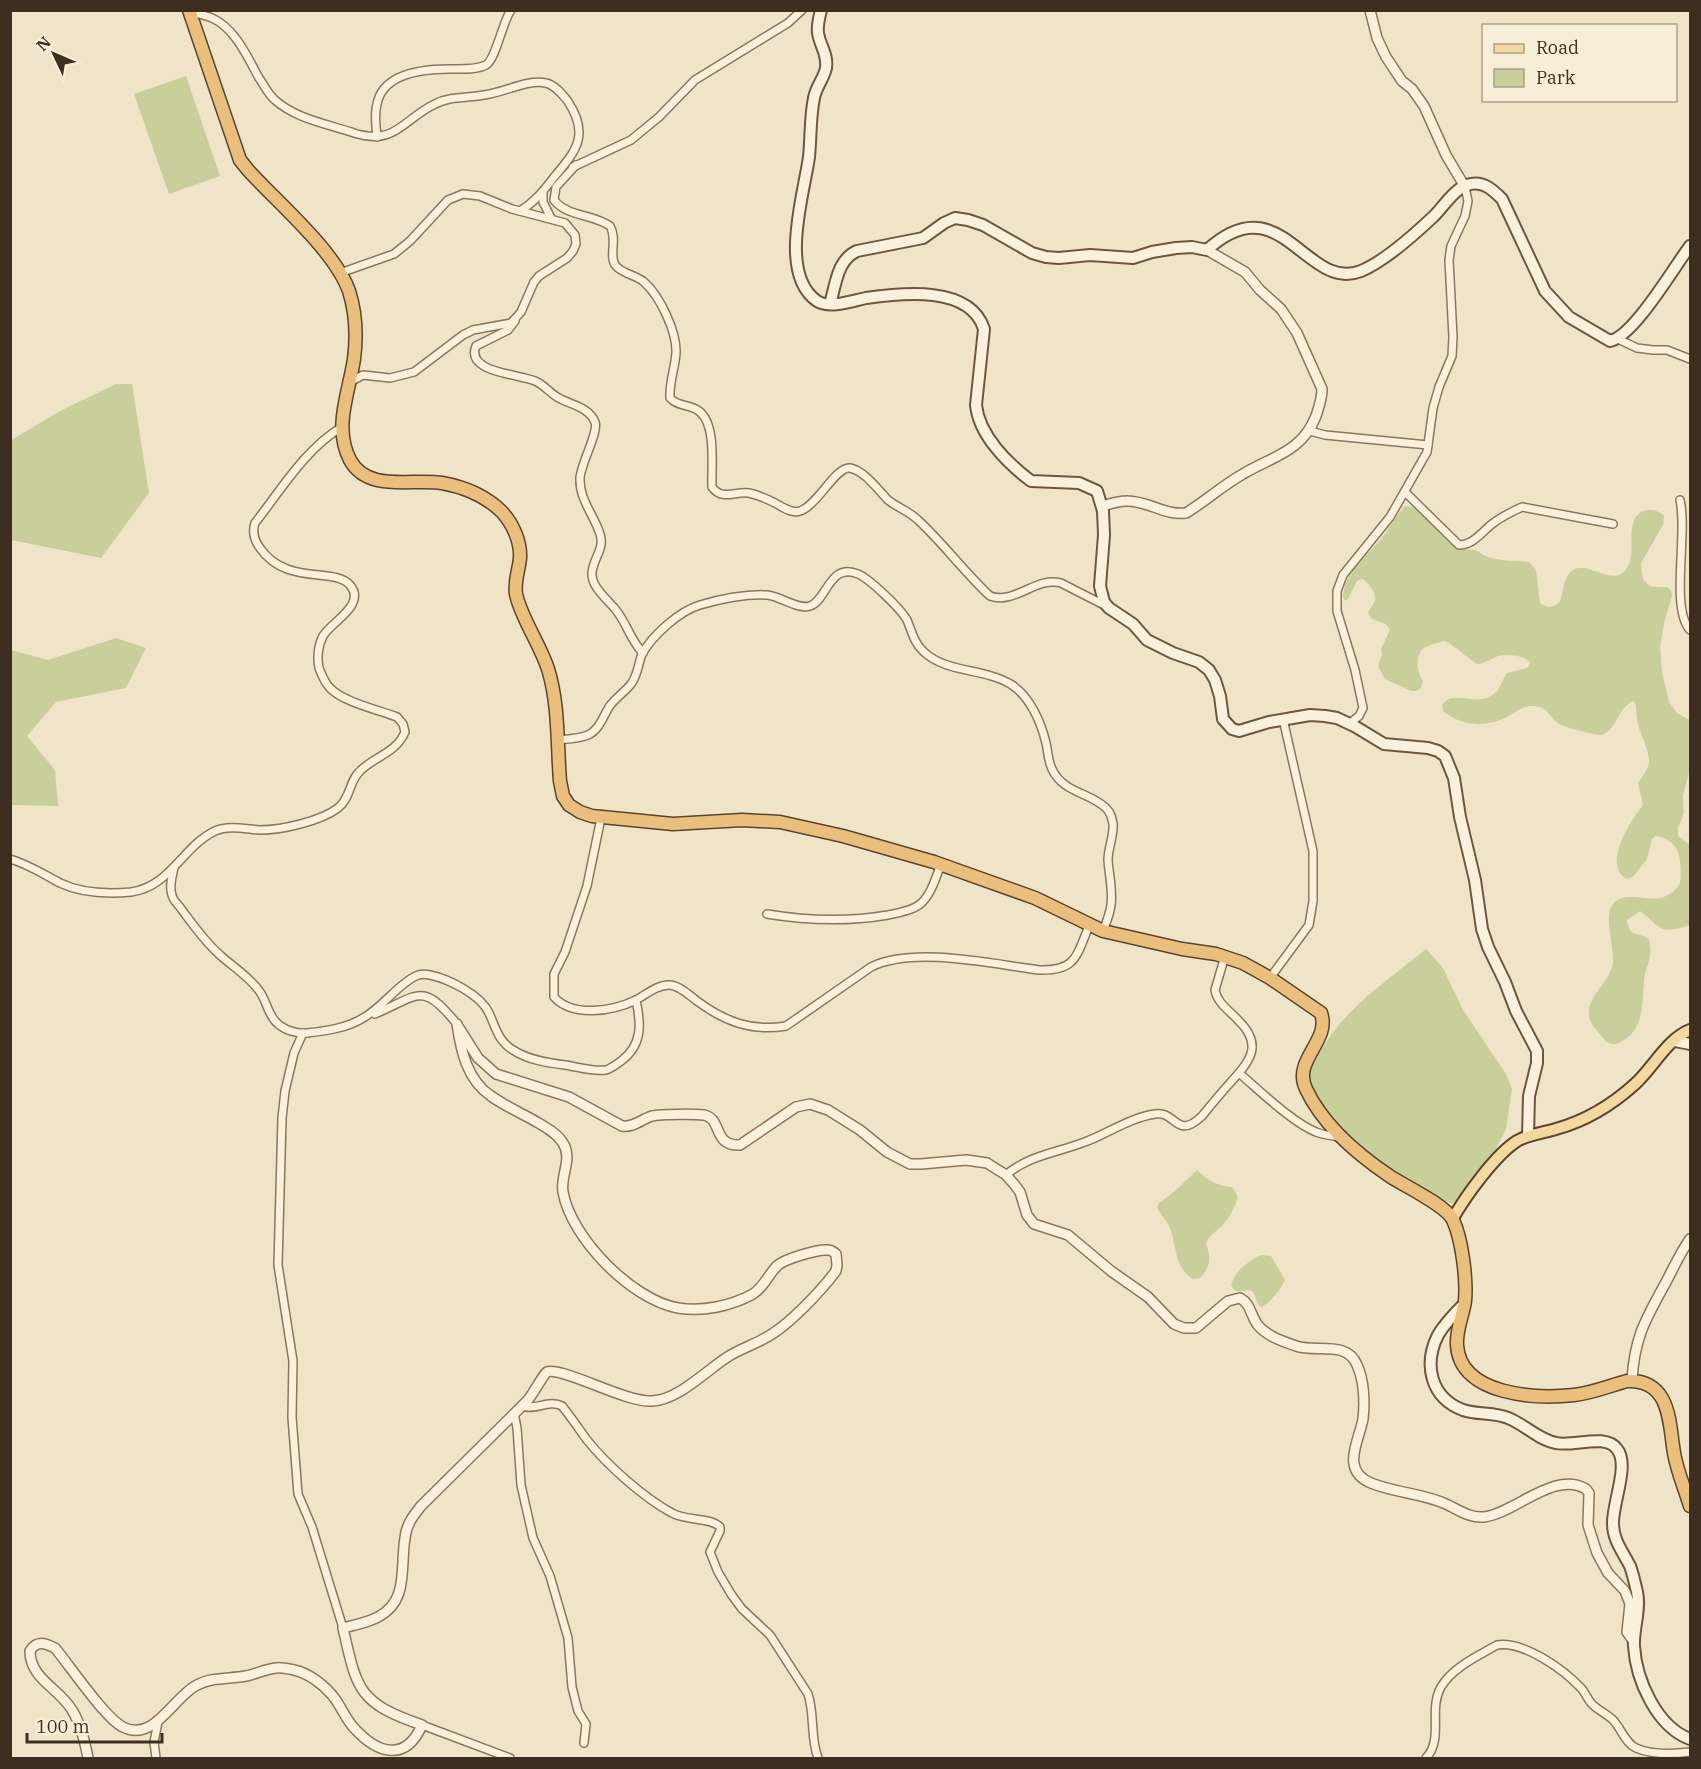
<svg xmlns="http://www.w3.org/2000/svg" width="1701" height="1769" font-family="'IBM Plex Serif',serif">
<style>
.green{fill:#c9cf9b}
.lines{fill:none;stroke-linecap:round;stroke-linejoin:round}
.minor-casing{stroke:#8d765c;stroke-width:10}
.tertiary-casing{stroke:#8d765c;stroke-width:12}
.secondary-casing{stroke:#6f573f;stroke-width:14}
.primary-casing{stroke:#5b4430;stroke-width:14}
.trunk-casing{stroke:#5b4430;stroke-width:15}
.minor{stroke:#faf1dc;stroke-width:7}
.tertiary{stroke:#faf1dc;stroke-width:9}
.secondary{stroke:#faf1dc;stroke-width:10}
.primary{stroke:#f3d9a0;stroke-width:10}
.trunk{stroke:#eabe7c;stroke-width:12}
</style>
<rect width="100%" height="100%" fill="#f0e4c8"/>
<g class="green">
<polygon points="186,76 220,176 169,194 134,94"/>
<polygon points="116,384 132,384 149,493 101,558 11,540 11,440 60,411"/>
<path d="M1405,506c17,0 33,28 47,38 7,6 13,5 22,6 5,1 8,5 12,6 14,6 29,4 43,6l7,8 4,33c8,6 12,5 20,-1 3,-9 3,-19 8,-27 16,-23 48,20 61,-11 7,-15 -6,-49 18,-54 7,-1 12,1 17,6l-1,9 -22,38 1,9 1,7 5,6 5,2h14l4,3 1,6 -7,23 -5,28 2,25 7,30 8,11 13,7v49l-7,27 1,17 -6,15v8l12,9v80c-33,10 -26,4 -50,-14l-13,9c2,18 10,11 22,19 1,6 2,13 1,18 -1,6 -4,11 -5,17 -4,26 2,56 -26,69 -6,3 -12,0 -16,-5 -5,-7 -14,-14 -14,-23 -1,-21 22,-33 24,-53 1,-18 -10,-46 0,-58 13,-15 37,0 53,-8 5,-2 10,-7 14,-12 2,-20 2,-44 -24,-48l-4,3 -5,20 -14,18 -7,2c-24,-15 5,-59 17,-74l-5,-22c4,-6 10,-13 11,-21 1,-11 -10,-29 -12,-42 -1,-7 0,-13 -3,-19 -17,6 -16,28 -32,34 -7,0 -40,-8 -44,-12 -10,-7 -11,-18 -26,-17 -10,0 -16,6 -25,11 -21,11 -46,9 -64,-6l-1,-6c12,-16 31,1 49,-9 10,-6 10,-15 16,-23l20,-5 3,-5c-5,-8 -26,-10 -34,-6 -6,2 -12,7 -18,7 -3,0 -25,-20 -34,-23 -6,2 -15,4 -20,7 -10,8 -7,24 -1,33l-2,7 -5,3h-5l-26,-12 -7,-13 4,-12 -1,-5 9,-19 -4,-6 -14,-5 -4,-5c1,-6 5,-8 7,-13 2,-8 -7,-19 -13,-22l-5,2 -10,20 -4,-3c0,-26 28,-45 42,-64 7,-10 12,-20 20,-28z"/>
<polygon points="116,638 146,648 126,688 56,702 27,736 55,770 58,806 11,805 11,650 48,660"/>
<path d="M1426,949l17,19 20,42 43,64 6,15 -6,40 -11,22 -40,52h-5c-49,-22 -90,-51 -123,-93 -9,-10 -20,-21 -18,-36 1,-5 5,-11 8,-16 23,-47 70,-77 109,-109z"/>
<path d="M1197,1170c10,10 20,16 35,17l6,10c-4,11 -7,19 -15,28 -7,7 -14,9 -17,19 5,13 5,23 -6,34l-7,1c-19,-11 -16,-33 -23,-51 -3,-8 -10,-13 -13,-21l2,-4 16,-12z"/>
<path d="M1261,1255l10,1 14,24c-4,9 -15,24 -24,27 -6,-4 -4,-11 -9,-16 -9,-2 -16,5 -21,-6 5,-15 16,-23 30,-30z"/>
</g>
<g class="lines">
<defs>
<g id="minor">
<path d="M190,12c7,2 15,3 22,6 23,10 36,40 47,60 5,7 9,16 16,22 21,19 53,24 79,33 42,13 49,-14 81,-29 15,-8 33,-6 49,-9 20,-2 42,-16 62,-12 9,2 16,11 21,17 23,34 10,50 -12,76 -11,14 -20,26 -35,35"/>
<path d="M377,137c-1,-11 -3,-22 0,-33 6,-31 47,-35 73,-35 11,0 26,1 36,-4 10,-6 16,-42 25,-55"/>
<path d="M576,165l-20,22 -2,13c13,17 40,14 56,26 8,13 -2,31 6,40 7,8 20,9 28,16 16,14 33,50 32,71 -1,15 -7,30 -6,45 8,9 20,6 29,13 18,14 12,56 13,76 10,14 23,4 37,6 9,2 18,6 26,10 7,4 17,11 25,8 17,-5 36,-45 50,-43 15,3 28,22 38,32 10,8 21,11 30,20 26,24 47,53 72,76 25,9 46,-20 71,-13l45,23"/>
<polyline points="573,167 631,140 659,117 695,80 788,23 802,10"/>
<polyline points="543,192 543,202 551,218"/>
<polyline points="340,273 394,254 410,241 448,200 463,194 480,196 512,209 565,223 575,235 576,244 573,251 567,258 539,276 534,282 521,312 511,323 473,330 463,335 414,372 390,378 363,375 350,382"/>
<path d="M515,321l-7,9 -32,16c-11,27 44,28 59,35 8,3 14,11 22,16 13,8 31,9 38,25 4,10 -14,41 -15,56 -1,21 14,37 20,56 5,15 -7,24 -8,39 -1,14 16,27 24,37 11,14 15,31 27,43"/>
<polyline points="1618,339 1637,348 1653,350 1667,350 1690,359"/>
<polyline points="1310,431 1325,435 1428,445"/>
<path d="M1405,492l54,53c14,0 23,-13 33,-21 9,-7 19,-12 30,-17l91,17"/>
<path d="M1680,500c8,33 -10,108 10,130"/>
<polyline points="1349,724 1359,716 1363,708 1355,670 1337,611 1337,591 1343,575 1390,517 1427,452 1433,408 1439,387 1452,356 1453,337 1449,260 1451,246 1465,216 1468,201 1465,187"/>
<path d="M556,740c10,-1 23,-1 32,-5 11,-5 15,-18 21,-28 6,-9 16,-15 22,-23 7,-9 7,-20 11,-30 10,-18 37,-43 58,-49 21,-6 45,-11 67,-10 13,1 31,15 43,11 17,-5 19,-44 48,-32 12,5 43,35 49,46 5,12 7,23 17,32 22,21 61,16 88,33 18,12 29,37 34,58 2,8 2,18 6,26 11,24 37,23 54,39 5,5 6,10 7,16 1,12 -5,24 -5,36 1,15 5,30 3,45 -1,9 -5,18 -8,26"/>
<path d="M601,818l-14,68 -22,66 -11,22v23c19,21 59,14 82,3 11,-6 21,-15 33,-15 10,0 20,10 28,16 27,20 54,31 89,25l85,-59c43,-21 121,-3 168,3 37,1 37,-13 50,-44"/>
<path d="M10,859c18,5 33,15 50,24 21,10 48,11 71,9 39,-5 52,-46 84,-61 14,-6 30,-2 45,-1 22,0 61,-9 78,-22 13,-10 11,-28 23,-38 15,-14 36,-18 44,-38l-2,-8 -6,-7c-18,-7 -54,-15 -67,-29 -6,-6 -8,-13 -11,-20 -2,-10 -1,-23 4,-32 8,-14 44,-31 27,-51 -15,-18 -64,1 -90,-37 -6,-8 -8,-16 -5,-25 26,-33 51,-75 87,-96"/>
<path d="M174,868c-2,8 -5,19 -2,27 1,6 7,10 10,15 12,16 23,32 38,45 13,12 30,22 40,37 7,10 8,23 17,31 7,7 20,11 30,10 19,-2 40,-5 56,-15 19,-10 36,-35 53,-42 4,-2 9,-2 14,-1 19,4 51,20 59,38 7,15 9,28 24,37 15,10 35,13 52,15 13,2 28,7 41,5 6,-2 11,-6 15,-9 22,-16 20,-38 15,-61"/>
<path d="M767,914c42,7 80,8 121,1 10,-2 23,-4 31,-10 12,-9 17,-28 22,-41"/>
<polyline points="1270,978 1309,925 1313,901 1313,851 1283,719"/>
<path d="M375,1014c44,-19 47,-33 82,10"/>
<polyline points="303,1033 294,1053 285,1091 282,1118 278,1265 293,1361 292,1417 298,1494 312,1527 343,1628"/>
<path d="M1239,1073c20,17 54,50 77,59 7,3 16,4 24,5"/>
<path d="M1006,1175c22,-19 49,-22 76,-32 24,-8 46,-25 73,-29 21,-4 21,27 47,2 9,-11 18,-22 28,-33 20,-22 34,-38 8,-63 -8,-9 -21,-17 -23,-30l10,-34"/>
<path d="M522,1406c13,5 27,-7 40,0 9,11 17,23 25,34 20,25 57,58 85,73 14,8 38,4 48,14v4l-10,21 8,20 13,22 11,15 28,26 38,59c7,21 2,43 10,64"/>
<polyline points="514,1413 517,1428 521,1485 533,1538 550,1576 568,1638 572,1687 578,1711 586,1724 584,1743"/>
<polyline points="422,1725 510,1758"/>
<polyline points="156,1758 154,1742 158,1722"/>
<path d="M1426,1758c18,-19 2,-48 15,-71 12,-20 37,-31 56,-42 27,-4 66,24 84,43 4,4 6,10 10,15 6,7 15,10 22,17 8,8 12,23 23,28 16,7 38,6 54,4"/>
</g>
<g id="tertiary">
<polyline points="1370,10 1377,38 1386,57 1402,81 1412,89 1424,106 1446,155 1465,187"/>
<path d="M1102,506c8,-2 16,-5 24,-5 21,-1 39,15 60,12 20,-12 37,-28 57,-39 30,-18 59,-22 73,-58 3,-9 6,-17 6,-27l-25,-56 -16,-24 -21,-19 -15,-18 -38,-22"/>
<path d="M459,1028l19,30 18,16 73,23 53,29c11,2 20,-7 30,-10 9,-2 44,-2 52,-1 19,4 8,31 36,30l56,-38 14,-3 18,6 32,20 27,22 23,12h11l45,-4 21,3 19,12 8,9 6,8 7,23 7,9 34,11 43,36 37,26 26,27 10,4h12l32,-27 12,-3c11,6 10,16 17,26 9,12 25,17 39,22 20,7 51,-6 61,19 7,15 8,37 6,54 -4,22 -23,51 8,64 24,10 51,10 75,21 13,6 23,14 38,13 31,-4 71,-47 102,-28l3,4 -1,32 9,28 11,20 17,18 5,13 -3,28 7,10"/>
<path d="M1632,1381c2,-42 13,-61 33,-97 8,-15 15,-31 25,-45"/>
<path d="M88,1758c-3,-16 -7,-34 -16,-48 -13,-22 -42,-31 -42,-59 7,-11 15,-8 25,-3 15,18 50,70 68,79 31,16 50,-30 74,-42 14,-8 33,-6 49,-9 10,-2 20,-7 30,-8 6,-1 13,1 18,2 14,3 29,14 38,25 9,10 13,24 23,34 23,25 51,33 67,-4 -64,-22 -65,-35 -79,-97 11,-3 24,-5 35,-11 31,-16 22,-49 27,-79 1,-13 8,-22 16,-32l106,-105c6,-6 17,-28 20,-29 14,-6 79,31 105,29 26,-1 54,-30 74,-43 13,-9 28,-13 41,-21 22,-12 54,-46 69,-66l1,-6 -1,-11c-3,-2 -4,-4 -8,-4 -10,-1 -44,9 -51,16 -9,9 -13,21 -24,28 -22,12 -50,18 -75,14 -46,-8 -107,-70 -115,-116 -3,-16 10,-33 0,-49 -6,-10 -18,-16 -28,-22 -14,-8 -30,-15 -44,-25 -24,-16 -30,-45 -34,-72"/>
</g>
<g id="secondary">
<path d="M821,10c-2,8 -4,15 -3,23 2,13 10,21 8,35 -2,10 -10,19 -12,30 -4,19 -3,39 -5,59 -5,37 -31,117 8,144 12,8 35,0 49,-3 36,-5 104,-13 118,31l-8,76c3,30 31,58 55,76l48,2 18,8 6,20 1,24 -4,51 4,16 5,6 24,16 14,16 26,13 26,9 10,8 6,10 5,16 3,23 9,10 7,2 30,-9 41,-7 15,1 12,2 19,9 28,17 44,4 10,3 7,5 9,22 6,39 15,63 7,49 6,18 17,35 11,29 21,40v12l-8,33 -1,40"/>
<path d="M830,304c6,-20 7,-44 27,-53l66,-13 21,-15 11,-5 13,2 15,5 49,28 14,4 13,1 31,-3 43,3 19,-6 24,-4 16,-1 15,3c74,-68 99,43 154,21 22,-9 55,-38 73,-55 10,-10 22,-30 37,-32 13,-3 23,7 31,15l43,92 24,26 41,24c24,-5 64,-74 80,-95"/>
<polyline points="1675,1041 1690,1044"/>
<path d="M1464,1304c-9,9 -19,19 -26,31 -15,30 -7,63 25,75 15,5 31,2 45,8 16,6 31,22 48,25 18,4 49,-10 61,6 13,16 -5,55 -4,75 0,16 10,28 17,42 3,8 5,17 7,26 4,18 -4,36 -3,54 2,34 23,81 56,93"/>
</g>
<path id="primary" d="M1453,1218c13,-22 42,-63 64,-77 12,-7 26,-8 39,-12 29,-8 57,-25 79,-45 18,-16 32,-45 55,-54"/>
<path id="trunk" d="M189,10l51,150 8,10c30,33 87,81 101,121 7,22 8,45 5,68 -5,34 -21,68 -4,101 18,33 62,18 92,23 22,4 44,13 60,29 11,12 19,30 18,46 -1,12 -6,23 -4,36 5,24 24,50 32,75 11,35 9,75 12,112l3,15 6,9 11,7 12,4 81,8 69,-4 38,2 63,14 91,26 101,36 68,33 79,18 34,5 27,9 27,15 51,35c10,28 -29,47 -15,76 17,36 52,66 85,88 14,9 56,29 62,43 9,19 14,60 12,81 -2,15 -9,28 -8,44 3,51 80,54 117,50 18,-2 35,-9 53,-14 44,-2 42,42 47,72 3,18 11,36 16,53"/>
</defs>
<use href="#minor" class="minor-casing"/>
<use href="#tertiary" class="tertiary-casing"/>
<use href="#secondary" class="secondary-casing"/>
<use href="#primary" class="primary-casing"/>
<use href="#trunk" class="trunk-casing"/>
<use href="#minor" class="minor"/>
<use href="#tertiary" class="tertiary"/>
<use href="#secondary" class="secondary"/>
<use href="#primary" class="primary"/>
<use href="#trunk" class="trunk"/>
</g>
<rect width="1701" height="1769" fill="none" stroke="#3d2e20" stroke-width="24"/>
<rect x="1482" y="24" width="195" height="78" fill="#f7eed8" stroke="#ada18e" stroke-width="1.5"/>
<rect x="1494" y="44" width="30" height="9" fill="#f3d9a0" stroke="#ada18e" stroke-width="1.5"/>
<text x="1536" y="54" font-size="18" fill="#3d2e20">Road</text>
<rect x="1494" y="69" width="30" height="18" fill="#c9cf9b" stroke="#ada18e" stroke-width="1.5"/>
<text x="1536" y="84" font-size="18" fill="#3d2e20">Park</text>
<g transform="translate(54 54) rotate(314)" stroke="#f7eed8" stroke-width="4.5" paint-order="stroke">
<path d="M0-4.5L10 22L0 15L-10 22Z" fill="#3d2e20"/>
<text y="-9" font-size="16" font-weight="bold" text-anchor="middle" fill="#3d2e20">N</text>
</g>
<path d="M27 1733v9h135v-9" fill="none" stroke="#3d2e20" stroke-width="3"/>
<text x="36" y="1733" font-size="18" fill="#3d2e20" stroke="#f7eed8" stroke-width="4.5" paint-order="stroke">100 m</text>
</svg>
